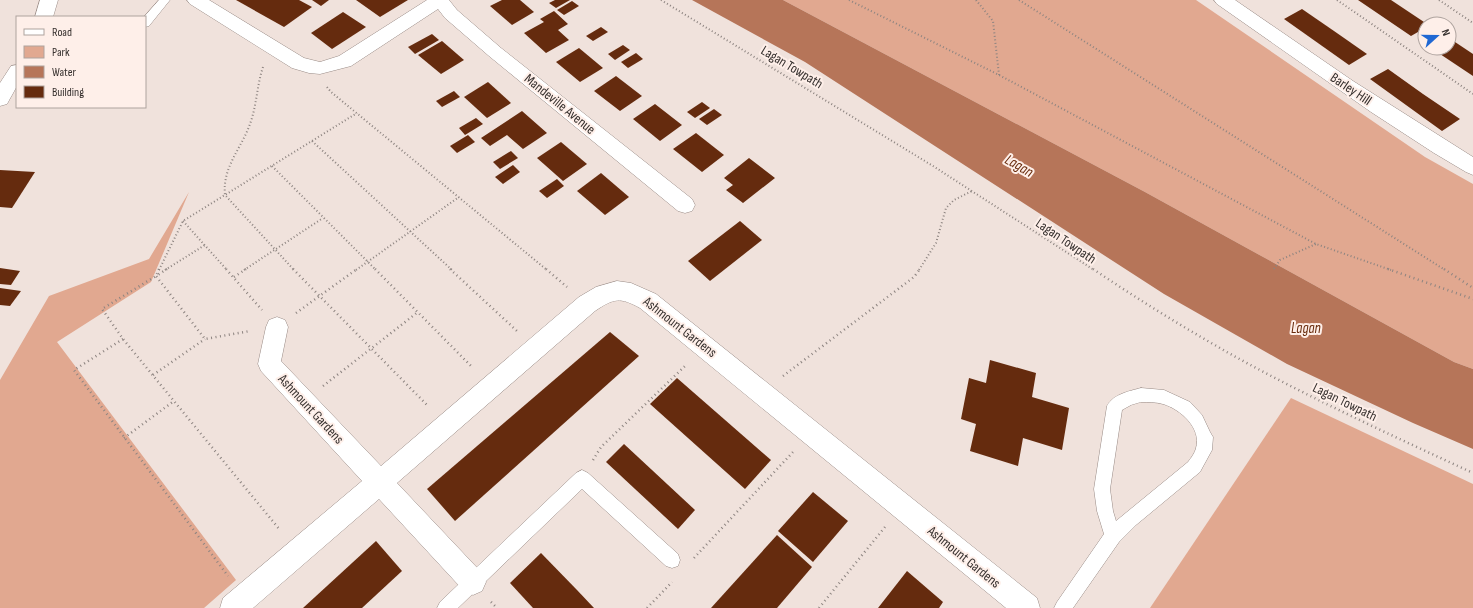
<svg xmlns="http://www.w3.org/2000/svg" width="1473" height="608" font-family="'Sofia Sans Condensed',sans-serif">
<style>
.green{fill:#e1a890}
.water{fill:#b67559}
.building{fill:#652b0e}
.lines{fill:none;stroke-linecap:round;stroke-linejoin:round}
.service-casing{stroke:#988a85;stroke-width:1}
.minor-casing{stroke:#988a85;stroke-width:1}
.secondary-casing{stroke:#988a85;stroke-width:1}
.path-far1{stroke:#8d8480;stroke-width:2;stroke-dasharray:1 2.5;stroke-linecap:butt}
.path{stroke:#8d8480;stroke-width:2.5;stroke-dasharray:1 3.5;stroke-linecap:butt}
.service{fill:#fff;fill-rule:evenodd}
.minor{fill:#fff;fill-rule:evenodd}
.secondary{fill:#fff;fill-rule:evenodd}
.labels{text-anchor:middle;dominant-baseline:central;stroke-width:4;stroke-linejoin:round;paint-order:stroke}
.street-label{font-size:14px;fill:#36302e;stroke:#feefe9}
.water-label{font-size:15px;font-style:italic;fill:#692b0c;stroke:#feefe9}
</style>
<rect width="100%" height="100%" fill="#f0e2dc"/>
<g class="green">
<polygon points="783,0 1196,0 1425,157 1473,184 1473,369 1454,362 1145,192"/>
<polygon points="189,192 151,282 57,342 236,580 204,608 0,608 0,380 49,296 149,259"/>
<polygon points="1291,398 1473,484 1473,608 1150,608"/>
</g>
<polygon class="water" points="692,0 783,0 1145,192 1454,362 1473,369 1473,449 1413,423 1287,364 1164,294 805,62"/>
<g class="building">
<polygon points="236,0 299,0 312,7 284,27"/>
<polygon points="312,0 329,0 321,6"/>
<polygon points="356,0 408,0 380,17"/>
<polygon points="502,0 520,0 534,12 512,25 490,6"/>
<polygon points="555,0 570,0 556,8 549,3"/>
<polygon points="1358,0 1391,0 1427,24 1425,24 1425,28 1411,36"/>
<polygon points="572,1 579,6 564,15 557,10"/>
<polygon points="1302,9 1334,31 1367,54 1349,65 1284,19"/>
<polygon points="554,11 568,24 558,30 569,40 546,53 524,33 544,22 540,19"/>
<polygon points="343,12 366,27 332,49 311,33"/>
<polygon points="601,27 608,32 593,41 586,36"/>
<polygon points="432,34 439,40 415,54 408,47"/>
<polygon points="1449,38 1473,54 1473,76 1431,48 1449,48"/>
<polygon points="442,41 464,60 441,74 418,55"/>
<polygon points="623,45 630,50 615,60 608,54"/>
<polygon points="579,48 603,68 580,82 556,62"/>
<polygon points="636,53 643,59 628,68 621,62"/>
<polygon points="1388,69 1423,94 1460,119 1442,131 1370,79"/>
<polygon points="616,76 642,96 620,111 594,91"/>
<polygon points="488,82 511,103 487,118 464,97"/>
<polygon points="454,91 460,97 442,107 436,101"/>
<polygon points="702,102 710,108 695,118 687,112"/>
<polygon points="655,104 682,125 660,141 633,119"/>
<polygon points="714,109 722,115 707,125 699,119"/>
<polygon points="522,111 547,133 523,149 507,135 490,146 481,138"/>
<polygon points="476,118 483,124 465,135 459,128"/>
<polygon points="696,133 724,155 702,172 673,149"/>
<polygon points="468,135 475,142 457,153 450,146"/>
<polygon points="561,142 587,164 563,181 537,158"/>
<polygon points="511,151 518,158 500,169 493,162"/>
<polygon points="749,158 775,178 743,203 726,190 733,185 724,178"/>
<polygon points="513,165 520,172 503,184 495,177"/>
<polygon points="0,170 35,172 12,208 0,207"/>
<polygon points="601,173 629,197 605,215 577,191"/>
<polygon points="557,179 564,186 547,198 539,191"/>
<polygon points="740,221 762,240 710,281 688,261"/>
<polygon points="0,268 20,271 11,285 0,284"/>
<polygon points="0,288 21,291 10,306 0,305"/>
<polygon points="610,332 639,356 455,521 427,489"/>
<polygon points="990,360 1036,373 1032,397 1069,408 1062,450 1023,438 1018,466 970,451 976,424 961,419 969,378 986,383"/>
<polygon points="677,378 771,460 745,489 650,404"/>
<polygon points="624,444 695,510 678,529 606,462"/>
<polygon points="813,492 848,521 813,562 778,531"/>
<polygon points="777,535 812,567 777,608 711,608"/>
<polygon points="376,541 402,571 362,608 303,608"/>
<polygon points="541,553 577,590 594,608 533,608 510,583"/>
<polygon points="907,571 943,602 939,608 878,608"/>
</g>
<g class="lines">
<defs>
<g id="service">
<polygon points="159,0 170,0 149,26 145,27 144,17"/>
<path d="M1141,388l23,2 26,12 12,13 8,17 3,5 -1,13 -12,22 -64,53 -17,17 -46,66h-19l3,-6 47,-68 -7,-23 -3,-22 13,-83c6,-12 23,-15 34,-18zM1141,402c7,0 15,0 22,2 17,5 39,24 33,44 -1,5 -5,10 -8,14l-72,59 -3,-10 -3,-22 12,-79 9,-5z"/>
<polygon points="582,470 588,473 678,554 680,560 678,566 672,568 666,566 582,489 458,608 437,608 440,602 576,473"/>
</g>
<g id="minor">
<polygon points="187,0 209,0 304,58 320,62 339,56 427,0 449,0 457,10 501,48 692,199 695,205 692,211 685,213 678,211 489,56 445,18 438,9 351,66 320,74 309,73 292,68 190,4"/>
<polygon points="1214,0 1235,0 1353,81 1473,157 1473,175 1466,172 1434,153 1371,112 1217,4"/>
<path d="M617,281l14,2 25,11 381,304 3,10h-34l-366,-300c-20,-11 -26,-10 -45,3l-198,172 85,90 4,9 -4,9 -9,4 -9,-4 -85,-92 -126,109h-33l3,-10 139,-117 -101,-110 -3,-7 8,-37 3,-7 8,-3 8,3 3,7 -7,34 100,105 198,-169 17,-10z"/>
</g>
<g id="secondary">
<polygon points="40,0 58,0 53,17 35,17"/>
<polygon points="17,65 17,86 7,104 0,106 0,83 11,66"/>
</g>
</defs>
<use href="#service" class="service-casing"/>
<use href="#minor" class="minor-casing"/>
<use href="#secondary" class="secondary-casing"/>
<g class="path-far1">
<polyline points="661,0 933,166 1094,270"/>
<polyline points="849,0 999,75 1316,244 1391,270"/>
<polyline points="976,0 993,21 999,75"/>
<polyline points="1019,0 1445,270"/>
<polyline points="1337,0 1473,94"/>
<polyline points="1439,0 1473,23"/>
<path d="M263,67c-6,18 -6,36 -12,54 -8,26 -29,45 -26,74l69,75"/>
<polyline points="327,87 331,92 547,270"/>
<polyline points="312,141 452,270"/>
<polyline points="272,166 376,270"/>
<polyline points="183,221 227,270"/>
<polyline points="1274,269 1280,260 1316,244"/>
<polyline points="159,270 183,221 357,113"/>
<polyline points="165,270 205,245"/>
<polyline points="244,270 323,218"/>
<polyline points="356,270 459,197"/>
<polyline points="919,270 936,243 946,208 954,200 972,191"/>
</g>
<g class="path">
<polyline points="159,269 156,276 102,309 123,339 280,530"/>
<polyline points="167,269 156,276 205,339 250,331"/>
<polyline points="226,269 262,310"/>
<polyline points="293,269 428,406"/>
<polyline points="375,269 473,368"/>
<polyline points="450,269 517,331"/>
<polyline points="546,269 567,287"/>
<path d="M1093,269c46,31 93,60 141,87 78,43 159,80 239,117"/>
<polyline points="1388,269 1473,299"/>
<polyline points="1444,269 1473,288"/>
<polyline points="234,277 246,269"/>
<polyline points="296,313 357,269"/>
<polyline points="123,339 74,370 228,576"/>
<polyline points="153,375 205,339"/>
<polyline points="783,376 914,277 920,269"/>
<polyline points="323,386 418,312"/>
<polyline points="124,438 174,401"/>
<polyline points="593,460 601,447 686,365"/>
<polyline points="694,558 793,452"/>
<polyline points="491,602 497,608"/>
<polyline points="647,608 672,582"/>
<polyline points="819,608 885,527"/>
</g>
<use href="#service" class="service"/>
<use href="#minor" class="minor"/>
<use href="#secondary" class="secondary"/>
</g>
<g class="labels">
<g class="street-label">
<text transform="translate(792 67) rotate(31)">Lagan Towpath</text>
<text transform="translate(1351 89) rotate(34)">Barley Hill</text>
<text transform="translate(560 104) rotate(39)">Mandeville Avenue</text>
<text transform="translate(1066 241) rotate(34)">Lagan Towpath</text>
<text transform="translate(680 327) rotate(38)">Ashmount Gardens</text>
<text transform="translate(1345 402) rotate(26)">Lagan Towpath</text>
<text transform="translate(311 409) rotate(47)">Ashmount Gardens</text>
<text transform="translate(964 557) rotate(39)">Ashmount Gardens</text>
</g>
<g class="water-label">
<text transform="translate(1019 166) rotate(30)">Lagan</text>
<text x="1306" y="328">Lagan</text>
</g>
</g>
<rect x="16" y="16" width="130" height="92" fill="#feefe9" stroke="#aea39e"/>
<rect x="24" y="29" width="20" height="6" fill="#ffffff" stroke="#aea39e"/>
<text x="52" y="36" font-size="12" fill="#36302e">Road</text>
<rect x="24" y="46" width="20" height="12" fill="#e1a890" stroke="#aea39e"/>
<text x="52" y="56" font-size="12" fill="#36302e">Park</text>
<rect x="24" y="66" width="20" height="12" fill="#b67559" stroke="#aea39e"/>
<text x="52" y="76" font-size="12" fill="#36302e">Water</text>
<rect x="24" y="86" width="20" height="12" fill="#652b0e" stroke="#aea39e"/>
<text x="52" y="96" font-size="12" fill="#36302e">Building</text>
<g transform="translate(1437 36) rotate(69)"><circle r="19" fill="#feefe9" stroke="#aea39e"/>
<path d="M0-3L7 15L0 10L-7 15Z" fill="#2068d3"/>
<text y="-6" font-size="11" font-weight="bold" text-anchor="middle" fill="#36302e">N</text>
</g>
</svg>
